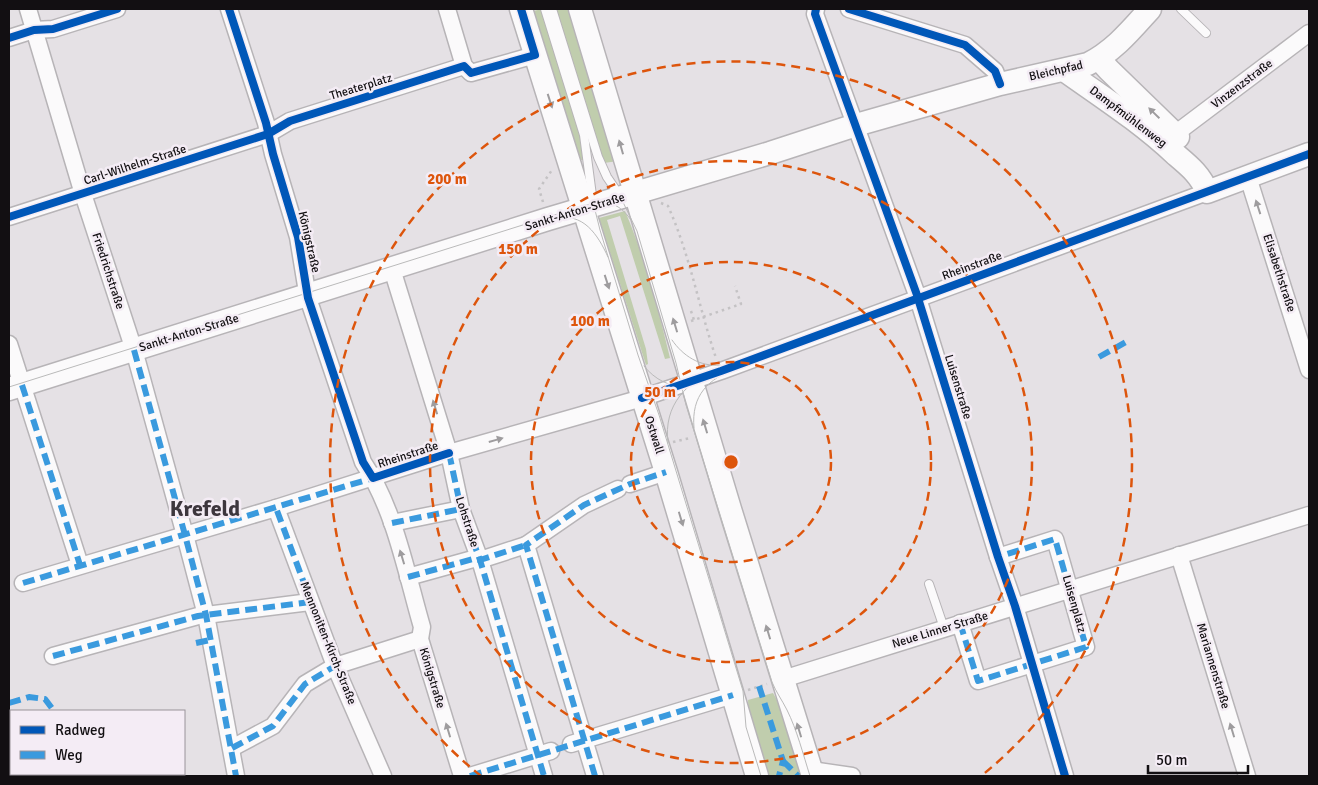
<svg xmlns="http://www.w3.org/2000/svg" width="1318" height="785" font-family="Signika,sans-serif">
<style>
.green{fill:#c0cdad}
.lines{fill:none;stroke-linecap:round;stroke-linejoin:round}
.lane-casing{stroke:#b7b4b7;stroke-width:10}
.street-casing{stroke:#b7b4b7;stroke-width:19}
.secondary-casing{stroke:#b7b4b7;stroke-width:25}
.path{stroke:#c4c2c4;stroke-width:2.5;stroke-dasharray:2.5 4;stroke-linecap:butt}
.lane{stroke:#fbfafb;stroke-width:8}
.street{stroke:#fbfafb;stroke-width:16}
.secondary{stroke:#fbfafb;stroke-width:22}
.tram{stroke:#bababa;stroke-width:1}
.quiet{stroke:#3a9ade;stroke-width:6;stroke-dasharray:12 6;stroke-linecap:butt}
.cycleway-casing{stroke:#f4ecf5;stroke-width:11}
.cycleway{stroke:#0057b8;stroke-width:8}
.oneway{fill:#9e9c9e}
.ring{fill:none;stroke:#dd550c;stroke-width:2.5;stroke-dasharray:9 6}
.labels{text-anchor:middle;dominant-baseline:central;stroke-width:5;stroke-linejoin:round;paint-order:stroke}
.street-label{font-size:12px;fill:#120f12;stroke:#f4ecf5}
.town-label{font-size:22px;font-weight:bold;fill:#3d363d;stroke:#f4ecf5}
.centre{fill:#dd550c;stroke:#f4ecf5;stroke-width:2.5}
.ring-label{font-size:15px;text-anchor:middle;font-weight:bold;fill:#dd550c;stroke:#f4ecf5;stroke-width:5;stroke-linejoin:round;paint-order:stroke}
</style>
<rect width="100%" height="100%" fill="#e5e1e5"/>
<g class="green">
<polygon points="542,9 579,130 583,160 580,160 529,12"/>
<polygon points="555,9 571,9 618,161 604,163"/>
<path d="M625,211c20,47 33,97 45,147l-5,1 -45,-143 -13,4 39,129 2,15 -2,1 -47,-147z"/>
<polygon points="773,693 782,709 806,776 764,776 749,725 748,700"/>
</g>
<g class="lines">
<defs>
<g id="lane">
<polyline points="545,9 584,135 593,203"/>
<polyline points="552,9 598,157 607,177 620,196"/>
<polyline points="1181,9 1206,33"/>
<polyline points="929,584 944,628"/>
</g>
<g id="street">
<polyline points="28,9 83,194 134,350 185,535 206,615 236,776"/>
<path d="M229,9l37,114 7,31 25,83 10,61 55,164c32,48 43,110 59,165l-2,12 42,137"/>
<polyline points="447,9 464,66 471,73 535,55"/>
<polyline points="816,9 815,14 917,295 998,557 1015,606 1065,776"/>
<polyline points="849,9 965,45 995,71 1000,84"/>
<polyline points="9,38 34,30 53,29 117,9"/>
<polyline points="1175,134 1309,33"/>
<polyline points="1248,177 1309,370"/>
<polyline points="9,217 268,134 290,121 464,66"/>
<polyline points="392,269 449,453 461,509 480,560 544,776"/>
<polyline points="9,344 80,565"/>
<polyline points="630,484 666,472"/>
<polyline points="276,508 335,666 383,776"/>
<polyline points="392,523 461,509"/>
<polyline points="1179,555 1247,776"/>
<polyline points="408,577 473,559 480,560 526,545"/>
<polyline points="23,583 276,508 449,453 642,398 721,371 1207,192"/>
<polyline points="960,623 978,681 1086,647 1055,539 998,557"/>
<polyline points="53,656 198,616 310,602"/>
<polyline points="783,679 1309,515"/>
<polyline points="571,744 733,695"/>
<polyline points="232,748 273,726 305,684 335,666 420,639"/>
<polyline points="811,770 852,776"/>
<polyline points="470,776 551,751"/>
<polyline points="595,776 526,545 584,505 618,489"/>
</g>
<g id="secondary">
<polyline points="521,9 666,472 757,776"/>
<polyline points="580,9 730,509 813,776"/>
<polyline points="1099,59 1109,70 1178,137"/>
<path d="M1064,70c38,27 77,52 111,84 13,11 26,21 32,38l102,-38"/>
<path d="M9,389l539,-170 222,-66 86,-28 144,-41 88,-20c26,-13 43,-34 62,-55"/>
</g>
</defs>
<use href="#lane" class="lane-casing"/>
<use href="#street" class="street-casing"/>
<use href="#secondary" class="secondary-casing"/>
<g class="path">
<polyline points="543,202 539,189 552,170"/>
<path d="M661,203l7,3c22,49 31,102 48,152"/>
<polyline points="691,311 694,320"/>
<polyline points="691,321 741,304 735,286"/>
<polyline points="673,442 690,438"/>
<polyline points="748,690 767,684"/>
</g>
<use href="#lane" class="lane"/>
<use href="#street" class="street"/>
<use href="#secondary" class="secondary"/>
<g class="tram">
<path d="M621,198l16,33 39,132 10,42 86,277c4,10 10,18 15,28 10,20 16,44 23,66"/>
<polyline points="594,206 600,230 638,355 659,415 743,691 746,727 761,776"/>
<path d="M555,219c28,-8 43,16 53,38"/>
<path d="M672,340c11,16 28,27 48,25"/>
<path d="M644,366c11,14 26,21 43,21"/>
<path d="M9,387l574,-181c22,-5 34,-6 48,14"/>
<path d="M694,428c-3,-33 14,-49 43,-60"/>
<path d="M668,443c-5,-39 19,-61 52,-76l589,-215"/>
</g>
<g class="quiet">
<polyline points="134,350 185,535 206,615 236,776"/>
<polyline points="1099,357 1126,342"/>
<polyline points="22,385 80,565"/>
<polyline points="449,453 461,509 480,560 544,776"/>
<polyline points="392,523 461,509"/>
<polyline points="408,577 473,559 480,560 526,545"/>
<polyline points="23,583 373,478"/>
<polyline points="960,623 978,681 1086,647 1055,539 998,557"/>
<polyline points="196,643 210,640"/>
<polyline points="53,656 198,616 310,602"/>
<polyline points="759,686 783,761 779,776"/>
<polyline points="9,703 29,697 45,699 54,711"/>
<polyline points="232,748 273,726 305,684 335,666 276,508"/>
<polyline points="783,761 798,776"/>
<polyline points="470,776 733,695"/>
<polyline points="595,776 526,545 584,505 630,484 666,472"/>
</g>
<defs>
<g id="cycleway">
<polyline points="229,9 266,123 273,154 298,237 308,298 363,462 373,478 449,453"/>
<polyline points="816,9 815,14 917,295 998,557 1015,606 1065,776"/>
<polyline points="849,9 965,45 995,71 1000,84"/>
<polyline points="9,38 34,30 53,29 117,9"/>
<polyline points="9,217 268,134 290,121 464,66 471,73 535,55 521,9"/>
<polyline points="642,398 721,371 1309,154"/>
</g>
</defs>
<use href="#cycleway" class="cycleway-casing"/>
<use href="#cycleway" class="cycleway"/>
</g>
<defs><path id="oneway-solid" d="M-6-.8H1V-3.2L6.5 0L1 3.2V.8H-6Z" transform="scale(1.25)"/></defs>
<g class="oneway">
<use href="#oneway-solid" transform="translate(550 101) rotate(72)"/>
<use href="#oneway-solid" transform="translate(1154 113) rotate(-136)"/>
<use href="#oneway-solid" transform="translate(621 147) rotate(-106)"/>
<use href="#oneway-solid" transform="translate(1258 207) rotate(-108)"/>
<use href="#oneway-solid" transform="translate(607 282) rotate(72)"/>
<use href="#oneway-solid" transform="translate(675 325) rotate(-107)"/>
<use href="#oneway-solid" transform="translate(435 407) rotate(-107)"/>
<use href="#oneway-solid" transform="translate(705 426) rotate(-107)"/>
<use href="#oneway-solid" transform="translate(496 440) rotate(-16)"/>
<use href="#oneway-solid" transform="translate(681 519) rotate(73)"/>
<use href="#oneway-solid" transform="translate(402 557) rotate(-107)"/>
<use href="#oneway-solid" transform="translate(768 632) rotate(-107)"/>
<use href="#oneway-solid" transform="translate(448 730) rotate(-107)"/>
<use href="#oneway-solid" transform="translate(799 730) rotate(-107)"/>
<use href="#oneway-solid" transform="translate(1232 730) rotate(-107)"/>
</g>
<g class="ring">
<circle cx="731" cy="462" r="100"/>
<circle cx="731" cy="462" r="200"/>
<circle cx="731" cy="462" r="301"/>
<path d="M481 776A401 401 0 1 1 981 776"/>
</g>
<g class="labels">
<g class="street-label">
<text transform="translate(1056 71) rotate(-13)">Bleichpfad</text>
<text transform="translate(1242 84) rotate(-37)">Vinzenzstraße</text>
<text transform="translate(361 87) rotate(-17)">Theaterplatz</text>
<text transform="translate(1128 117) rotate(37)">Dampfmühlenweg</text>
<text transform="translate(135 165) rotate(-18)">Carl-Wilhelm-Straße</text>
<text transform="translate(575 212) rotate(-17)">Sankt-Anton-Straße</text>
<text transform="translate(309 242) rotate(77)">Königstraße</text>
<text transform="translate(972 266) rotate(-20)">Rheinstraße</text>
<text transform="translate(108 271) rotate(72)">Friedrichstraße</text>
<text transform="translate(1279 273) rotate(72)">Elisabethstraße</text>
<text transform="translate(189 333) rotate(-17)">Sankt-Anton-Straße</text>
<text transform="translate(958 387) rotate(73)">Luisenstraße</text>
<text transform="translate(654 435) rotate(72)">Ostwall</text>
<text transform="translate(408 455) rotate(-18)">Rheinstraße</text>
<text transform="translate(467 522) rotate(72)">Lohstraße</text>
<text transform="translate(1074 604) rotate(74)">Luisenplatz</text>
<text transform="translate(940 630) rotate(-17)">Neue Linner Straße</text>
<text transform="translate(328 643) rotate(68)">Mennoniten-Kirch-Straße</text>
<text transform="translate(1213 666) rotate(73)">Mariannenstraße</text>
<text transform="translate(432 678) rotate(73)">Königstraße</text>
</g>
<g class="town-label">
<text x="205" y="508">Krefeld</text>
</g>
</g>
<circle cx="731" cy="462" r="8" class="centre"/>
<g class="ring-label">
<text x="447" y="184">200 m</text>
<text x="518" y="254">150 m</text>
<text x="590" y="326">100 m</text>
<text x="660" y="397">50 m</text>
</g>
<rect width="1318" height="785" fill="none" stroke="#120f12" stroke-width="20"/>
<rect x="10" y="710" width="175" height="65" fill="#f4ecf5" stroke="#9a949a"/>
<rect x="20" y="726" width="25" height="8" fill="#0057b8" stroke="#9a949a"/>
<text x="55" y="735" font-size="15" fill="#120f12">Radweg</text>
<rect x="20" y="751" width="25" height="8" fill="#3a9ade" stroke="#9a949a"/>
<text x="55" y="760" font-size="15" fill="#120f12">Weg</text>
<path d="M1148 765v8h100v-8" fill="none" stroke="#120f12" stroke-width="2.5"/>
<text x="1156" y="765" font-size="15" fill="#120f12" stroke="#f4ecf5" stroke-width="4" paint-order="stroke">50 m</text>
</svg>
